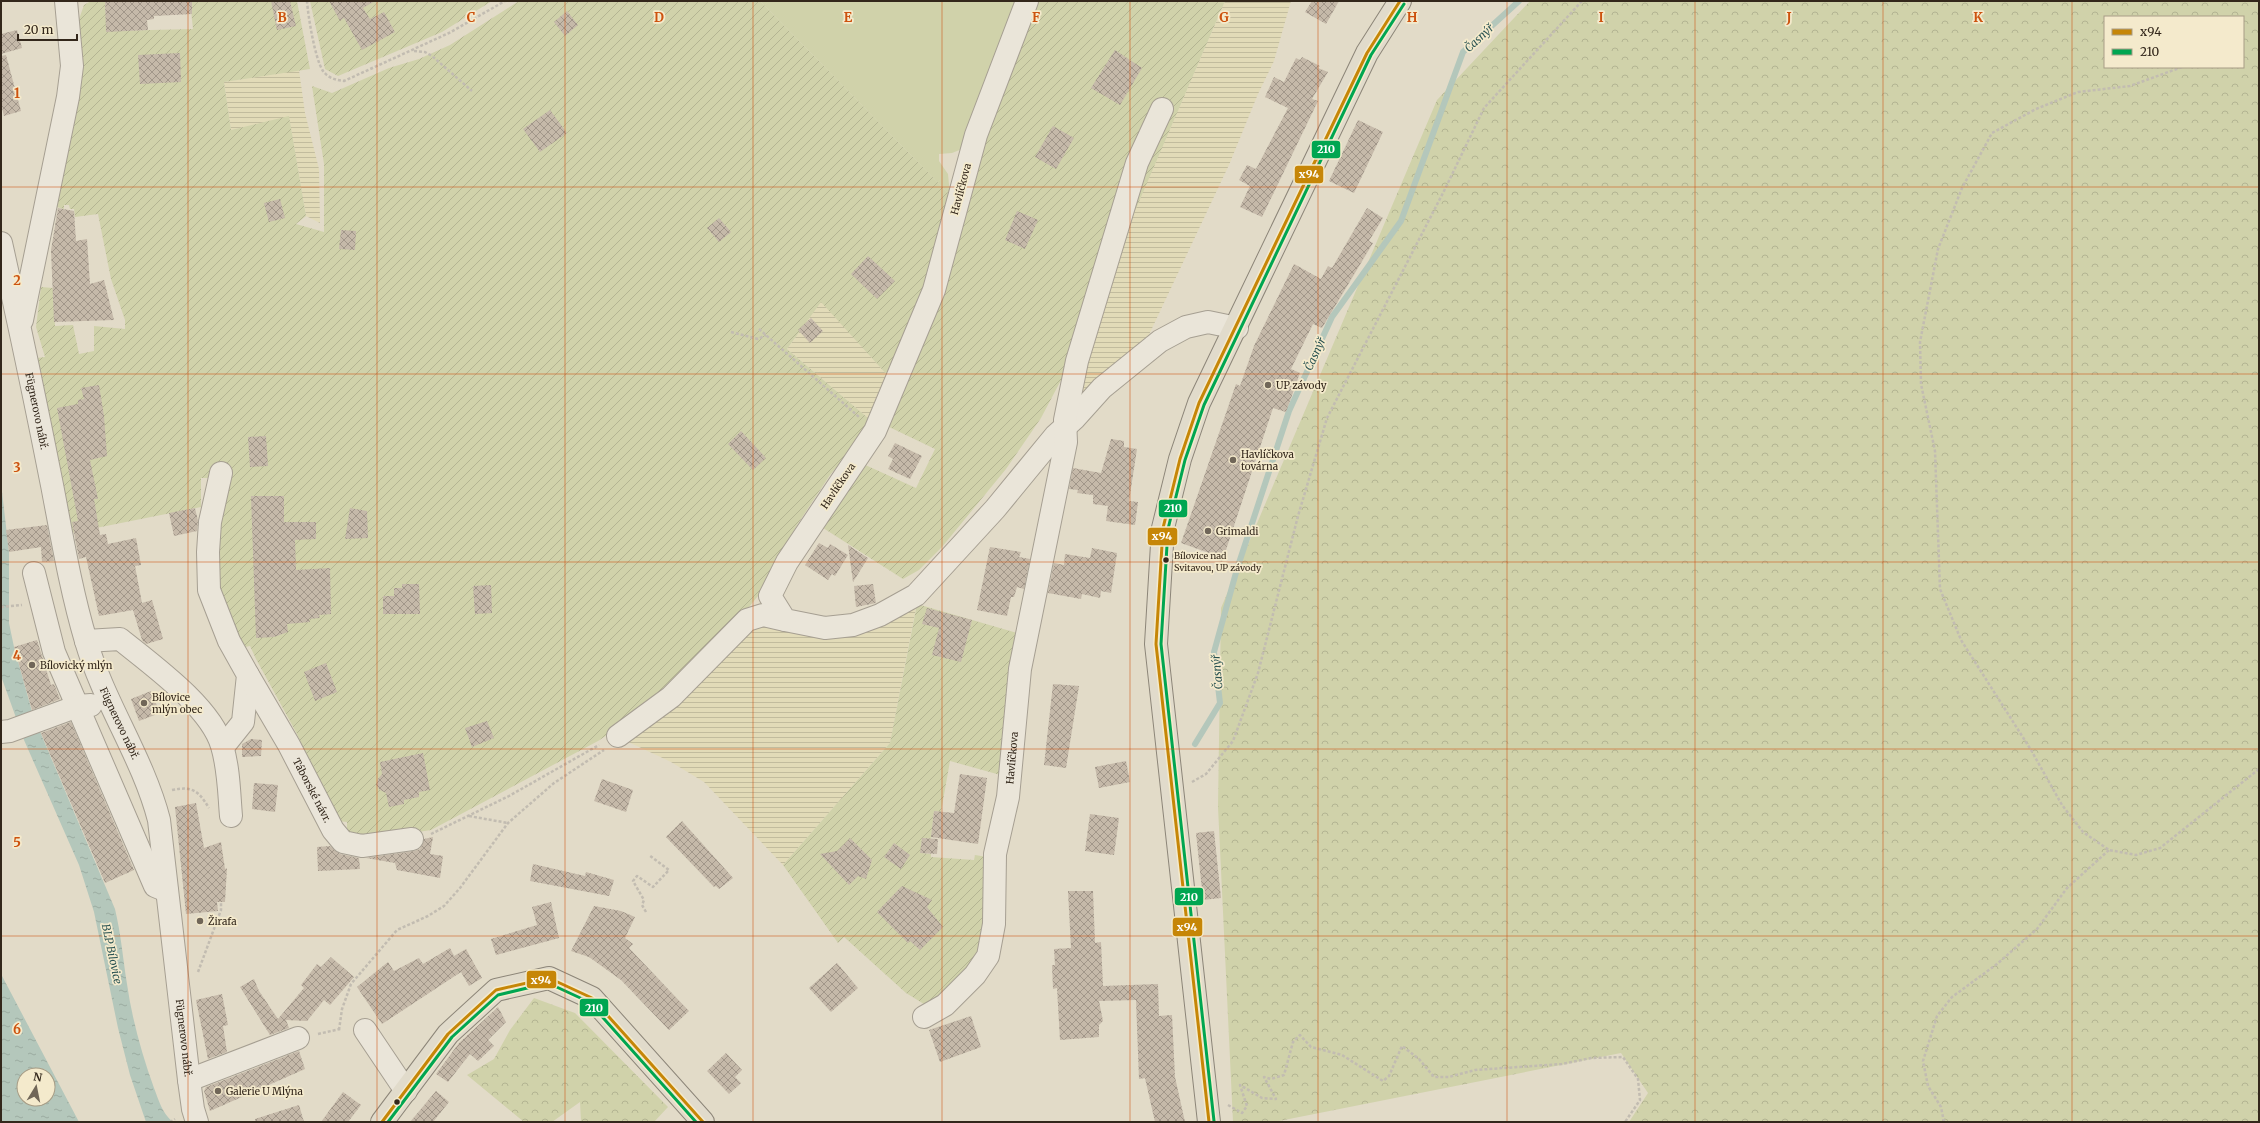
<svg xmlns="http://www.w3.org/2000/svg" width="2260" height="1123" font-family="Merriweather,serif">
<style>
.farmland{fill:url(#farmland-rules)}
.grass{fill:#d0d2aa}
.forest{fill:url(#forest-crowns);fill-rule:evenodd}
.garden{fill:url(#garden-furrows)}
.water{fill:url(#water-ripples);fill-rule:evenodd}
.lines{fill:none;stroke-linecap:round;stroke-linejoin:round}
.stream{stroke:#b4c7bb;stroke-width:6}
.building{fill:url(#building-cross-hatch)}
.minor-casing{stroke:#a69f92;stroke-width:24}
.major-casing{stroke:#8c8578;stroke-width:24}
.path{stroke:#c2bcb1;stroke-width:2.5;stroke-dasharray:3 2;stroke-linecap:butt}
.minor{stroke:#eae5d9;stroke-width:22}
.major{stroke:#e1dbcb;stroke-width:22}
.bus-1-casing{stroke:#f4eacc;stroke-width:6}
.bus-2-casing{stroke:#f4eacc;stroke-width:6}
.bus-1{stroke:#c68607;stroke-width:3}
.bus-2{stroke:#00a651;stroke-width:3}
.grid{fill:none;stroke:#cd520e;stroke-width:1;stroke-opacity:0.55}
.poi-dot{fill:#706658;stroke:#f4eacc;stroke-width:1.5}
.bus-dot{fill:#33271b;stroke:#f4eacc;stroke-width:1.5}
.labels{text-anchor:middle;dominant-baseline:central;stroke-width:3.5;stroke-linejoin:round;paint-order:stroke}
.bus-label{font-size:9px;fill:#33271b;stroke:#f4eacc;text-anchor:start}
.street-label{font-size:10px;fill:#33271b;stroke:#f4eacc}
.poi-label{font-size:10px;fill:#33271b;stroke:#f4eacc;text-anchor:start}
.water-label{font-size:11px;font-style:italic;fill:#2a5352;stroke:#f4eacc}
.grid-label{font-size:13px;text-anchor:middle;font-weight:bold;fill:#cd520e;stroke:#f4eacc;stroke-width:3.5;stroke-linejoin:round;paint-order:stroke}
.line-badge{stroke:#f4eacc;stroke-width:1.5}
.badge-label{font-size:11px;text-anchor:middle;font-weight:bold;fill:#fff}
</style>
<defs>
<pattern id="farmland-rules" width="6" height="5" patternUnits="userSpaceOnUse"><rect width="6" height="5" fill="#e2dbb8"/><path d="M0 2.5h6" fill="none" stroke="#c2bc9e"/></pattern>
<pattern id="forest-crowns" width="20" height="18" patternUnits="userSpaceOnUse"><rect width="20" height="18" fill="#d0d2aa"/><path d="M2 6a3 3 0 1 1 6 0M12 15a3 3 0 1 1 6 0" fill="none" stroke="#b3b492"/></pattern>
<pattern id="garden-furrows" width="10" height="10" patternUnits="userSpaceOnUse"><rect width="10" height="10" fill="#d0d2aa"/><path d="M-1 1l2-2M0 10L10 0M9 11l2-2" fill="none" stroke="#b3b492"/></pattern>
<pattern id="water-ripples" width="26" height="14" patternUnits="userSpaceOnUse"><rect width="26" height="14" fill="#b4c7bb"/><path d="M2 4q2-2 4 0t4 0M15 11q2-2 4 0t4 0" fill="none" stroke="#9baba0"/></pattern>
<pattern id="building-cross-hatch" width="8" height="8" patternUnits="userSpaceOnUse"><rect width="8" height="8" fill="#c5b9a9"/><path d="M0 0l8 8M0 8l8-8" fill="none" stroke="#a19689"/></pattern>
</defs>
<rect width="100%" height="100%" fill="#e2dbc8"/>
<g class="farmland">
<polygon points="1225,1 1291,1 1274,61 1258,94 1229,165 1147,339 1063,413 1119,247"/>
<polygon points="299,70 305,113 319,169 320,223 306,216 289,117 231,130 224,82"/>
<polygon points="821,301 889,377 869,419 787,349 800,331 822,331 811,318 804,325"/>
<polygon points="918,597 890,743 783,865 704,782 671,762 620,738 761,608 813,634"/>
</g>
<polygon class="grass" points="760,1 1022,1 967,147 952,153 939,154 939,161 948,174 950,195"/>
<g class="forest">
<path d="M1530,1h729v1121h-630l19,-29 -27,-40 -347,69h-41l-15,-315 3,-199 216,-508zM2105,17h138v50h-138z"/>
<polygon points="534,998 575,1013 668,1107 654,1122 581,1122 580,1102 552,1122 524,1122 467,1075 494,1059 510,1030"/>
</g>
<g class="garden">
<polygon points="91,1 105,1 107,31 193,29 190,1 297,1 310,69 224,82 231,130 289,116 306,216 296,224 324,232 324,164 312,86 332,93 389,68 419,59 450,45 519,1 760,1 955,200 935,264 889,377 821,302 787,349 869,419 866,432 830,475 797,525 762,591 715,649 661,700 598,741 431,830 361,841 347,834 347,822 338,821 333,817 297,734 256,659 250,646 240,648 216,590 211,478 201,478 201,507 71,533 37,358 45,357 36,327 41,287 53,288 55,326 73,325 79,354 94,351 94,326 125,329 125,320 111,279 98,214 75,217 74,209 70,209 69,205 64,205 64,209 53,206 78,22 84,5"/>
<polygon points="310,1 492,1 442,32 338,76 325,69"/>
<polygon points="1030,1 1225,1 1069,365 1041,418 1006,469 942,547 919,570 903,579 820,526 861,463 916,488 935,449 885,425"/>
<polygon points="917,604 1021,634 1004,776 950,761 941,812 934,811 931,839 922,838 921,853 931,854 931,857 974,860 975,855 987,857 984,959 932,1009 906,993 844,937 838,943 783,865 890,743"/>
</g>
<g class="water">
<path d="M1,483l8,69v71l5,24 19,68 82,194c6,25 8,50 12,75 5,35 15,71 27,104 5,13 8,25 19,34h-27l-16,-47 -12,-47 -24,-116 -15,-47 -55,-125 -23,-64z"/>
<path d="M1,974l78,148h-78zM24,1075h24v24h-24z"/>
</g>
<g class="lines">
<polyline class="stream" points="1195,744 1220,703 1214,652 1237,569 1289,411 1332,317 1401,221 1463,52 1519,1"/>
</g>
<g class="building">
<polygon points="105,1 192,1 192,14 154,16 154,19 147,20 148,30 106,32"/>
<polygon points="271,1 290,1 296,26 277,30"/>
<polygon points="329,1 375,1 363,8 370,19 384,12 395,32 362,50 344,18 340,21"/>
<polygon points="1312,1 1339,1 1326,24 1305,12"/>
<polygon points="567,11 578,25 565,36 554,22"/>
<polygon points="17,30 22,48 1,54 1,34"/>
<polygon points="1115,50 1142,68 1120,105 1091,88"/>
<polygon points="180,53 181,82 140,84 138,55"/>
<polygon points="6,55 21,111 4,116 1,104 1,56"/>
<polygon points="1302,57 1320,66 1318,68 1328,72 1312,99 1318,101 1262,217 1240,207 1250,186 1239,180 1247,165 1256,169 1288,108 1265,97 1274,77 1284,82 1296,58 1300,60"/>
<polygon points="550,110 567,133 540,152 523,129"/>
<polygon points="1358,120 1383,132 1354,193 1329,181"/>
<polygon points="1053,126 1074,138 1056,169 1035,157"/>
<polygon points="280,199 285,218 269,222 264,203"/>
<polygon points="58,208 74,211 76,241 87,239 90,284 104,280 114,320 54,322 51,250"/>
<polygon points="1367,208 1383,218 1369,241 1373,243 1322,328 1313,324 1291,369 1300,373 1286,412 1273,408 1222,562 1208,557 1209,553 1181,543 1236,384 1240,386 1254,346 1294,264 1321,279 1328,266 1332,268"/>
<polygon points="1017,211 1038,220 1025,249 1005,240"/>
<polygon points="719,218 731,232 719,242 707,228"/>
<polygon points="341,230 356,231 355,250 339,249"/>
<polygon points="868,256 895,281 877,299 851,274"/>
<polygon points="811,318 823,331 810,343 798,330"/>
<polygon points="99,385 104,416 107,456 90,460 98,499 94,499 100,535 106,534 108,544 136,538 141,565 135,566 142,603 152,600 163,639 146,644 142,640 133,610 99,616 86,557 79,559 72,522 78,521 57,408 78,404 78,400 84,399 81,388"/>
<polygon points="741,431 766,458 753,470 728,444"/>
<polygon points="266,436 268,466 250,467 248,437"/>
<polygon points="1111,439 1124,441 1124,447 1137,449 1129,501 1138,502 1135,525 1106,521 1108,506 1093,504 1093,495 1077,493 1078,490 1069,489 1073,468 1101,473"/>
<polygon points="895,443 922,456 910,479 888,469 893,459 888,456"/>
<polygon points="251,496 284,496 284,522 316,522 316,539 295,540 296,570 330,568 331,614 319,615 320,618 309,619 310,622 287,624 288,632 274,637 256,638"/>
<polygon points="195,508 198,521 197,531 174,536 169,513"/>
<polygon points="350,508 367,511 368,538 345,539"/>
<polygon points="47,525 54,561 42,562 41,547 9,552 6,530"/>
<polygon points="819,543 828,548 830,544 848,555 835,576 832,574 828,580 805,565"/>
<polygon points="848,545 868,558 853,582"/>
<polygon points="990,547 1021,552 1019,557 1030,559 1024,589 1017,587 1014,597 1011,597 1007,616 977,610"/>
<polygon points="1092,548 1117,553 1111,593 1101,591 1100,598 1082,594 1081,599 1048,593 1054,563 1064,565 1065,554 1090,558"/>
<polygon points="402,584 419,584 420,614 383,614 383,596 394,596 394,588 402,588"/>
<polygon points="873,584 876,603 856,607 854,586"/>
<polygon points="491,585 492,613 475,614 473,586"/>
<polygon points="927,608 972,620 961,662 932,655 939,628 922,624"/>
<polygon points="37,640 51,685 54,684 60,699 32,710 14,647"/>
<polygon points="326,663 337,692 315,701 304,672"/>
<polygon points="1053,684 1079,686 1066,768 1044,765"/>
<polygon points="151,691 160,713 139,721 131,699"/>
<polygon points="487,721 494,738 472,747 465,728"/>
<polygon points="71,722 134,870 105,883 41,733"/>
<polygon points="251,739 262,740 261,756 242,757 242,744"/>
<polygon points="423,753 430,790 419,792 419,797 404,800 404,804 389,807 386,793 380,790 376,785 378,779 382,774 380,762"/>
<polygon points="1126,761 1130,782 1099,788 1095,767"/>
<polygon points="960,774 987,778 978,844 931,837 934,811 954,813"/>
<polygon points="602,779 633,790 626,812 594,801"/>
<polygon points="254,783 278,785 275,812 252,809"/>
<polygon points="196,803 204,848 221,842 225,869 227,868 225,902 217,902 218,911 186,914 175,807"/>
<polygon points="1090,814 1119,818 1114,855 1085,851"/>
<polygon points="682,821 733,878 719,889 716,886 714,887 666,837"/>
<polygon points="1214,831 1221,898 1203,900 1196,833"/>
<polygon points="433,837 430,854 443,856 440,878 397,870 395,863 366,858 414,851 420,849 424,839"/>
<polygon points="850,838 872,860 866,879 858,876 849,885 820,854 837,851"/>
<polygon points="922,838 938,839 937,854 920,853"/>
<polygon points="894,843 910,855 901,869 884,857"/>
<polygon points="330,846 340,854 359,858 360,869 318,871 317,847"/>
<polygon points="533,864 585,876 586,872 614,880 609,896 530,881"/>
<polygon points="902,886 932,900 927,907 943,927 920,950 910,941 908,943 877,912"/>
<polygon points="1068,891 1093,891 1095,943 1101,942 1103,986 1158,984 1159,1016 1172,1015 1175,1077 1185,1122 1155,1122 1145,1078 1139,1079 1136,1000 1099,1001 1103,1021 1099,1025 1099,1037 1060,1040 1057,988 1053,989 1052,965 1055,965 1054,949 1071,948"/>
<polygon points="551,902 559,938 496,955 491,939 537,925 532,907"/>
<polygon points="594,906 621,911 635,917 625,938 633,944 629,948 689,1011 669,1030 621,980 589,957 571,951"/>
<polygon points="450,948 454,956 466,949 482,978 469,986 461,972 382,1024 357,987 388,962 394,971 419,958 423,964"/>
<polygon points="331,957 354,977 330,1005 324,1000 307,1021 286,1020 289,1028 270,1035 240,987 254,979 259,991 278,1019 304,988 301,985 317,964 321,967"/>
<polygon points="837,963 858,988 831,1012 809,988"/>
<polygon points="222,994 228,1025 223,1026 227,1052 208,1059 196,1000"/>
<polygon points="498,1007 506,1022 488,1040 494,1046 478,1061 470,1054 448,1082 436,1074 459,1043"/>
<polygon points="971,1016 981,1047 940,1062 929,1030"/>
<polygon points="299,1051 305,1069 210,1111 204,1091 206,1087"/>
<polygon points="726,1053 742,1070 735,1077 741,1083 729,1094 707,1071"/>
<polygon points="436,1091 449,1102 433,1122 410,1122"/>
<polygon points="343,1092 361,1105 348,1122 321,1122"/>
<polygon points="299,1105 304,1122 256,1122 255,1119"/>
</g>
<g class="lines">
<defs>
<g id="minor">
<polyline points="1027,1 976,135 934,290 875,431 787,562 770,596 785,620 825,628 853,625 880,615 916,595 995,509 1055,436 1075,418 1102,388 1160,341 1186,327 1208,322 1237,328"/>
<path id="s1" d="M1,243c18,80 35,161 51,242 10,52 19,106 34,156 18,62 57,117 73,179l30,260 4,29 4,13"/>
<polyline points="22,320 68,97 72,66 66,1"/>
<polyline points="221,473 210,522 208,552 209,590 229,641 248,675 243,722 223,747"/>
<polyline points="34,573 54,652 155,886 167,891"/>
<path d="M86,641l34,-2c32,26 91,68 102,107 7,23 7,47 9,70"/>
<path id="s2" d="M248,675l41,70 44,85 10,12 19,4 50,-7"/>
<polyline points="1,732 10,731 78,706 91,705"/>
<polyline points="618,736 671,697 747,620 763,615 785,620"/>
<path id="s3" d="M924,1017l21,-12 30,-30 13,-19 6,-32 1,-70 13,-57 12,-128 46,-227 -1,-22 12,-59 60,-198 25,-54"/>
<polyline points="365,1030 406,1091"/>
<polyline points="189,1080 298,1038"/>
</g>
<g id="major">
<polyline points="382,1122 448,1034 496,990 549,978 592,998 703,1122"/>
<polyline points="1209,1122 1156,644 1163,528 1180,459 1199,403 1367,53 1400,1"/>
</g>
</defs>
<use href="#minor" class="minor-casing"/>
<use href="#major" class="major-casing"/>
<g class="path">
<path d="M307,1c1,15 8,58 16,70 5,7 13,9 21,10l105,-48 56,-32"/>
<polyline points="414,51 425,52 432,56 472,91"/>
<polyline points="2182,67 2130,86 2078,92 2036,109 1992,133 1962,188 1938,249 1920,342 1921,384 1935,451 1940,589 1961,640 2031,750 2062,805 2083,832 2109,850 2136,855 2160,848 2259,769"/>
<polyline points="759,329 859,417"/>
<polyline points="731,332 758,339 766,335"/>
<polyline points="1,607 22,605"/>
<polyline points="1192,782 1206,774 1233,741 1258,673 1298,516 1327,418 1445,189 1484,108 1582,1"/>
<path d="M172,790c20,-4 26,0 37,18"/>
<polyline points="469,816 508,823"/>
<polyline points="431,834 509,796 599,745"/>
<polyline points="646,912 642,905 644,900 633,881 637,876 653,887 669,870 649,855"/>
<polyline points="198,972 221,910 221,902"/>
<polyline points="339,1030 342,1009 351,984 397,930 428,916 444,906 460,888 508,823 554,783 604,750"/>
<polyline points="318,1034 340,1029"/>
<polyline points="1228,1105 1242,1113 1247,1106 1240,1085 1262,1098 1276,1099 1264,1077 1271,1079 1284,1075 1293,1042 1300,1035 1311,1047 1342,1055 1383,1081 1389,1076 1402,1046 1419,1059 1434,1077 1449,1077 1475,1070 1562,1064 1591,1058 1623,1057 1638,1079 1640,1100 1625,1122"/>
<polyline points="170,1122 175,1119"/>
<polyline points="1944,1122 1941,1107 1928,1086 1923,1061 1937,1016 1952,997 1997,964 2037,929 2067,888 2109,850"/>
</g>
<use href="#minor" class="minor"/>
<use href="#major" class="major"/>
<defs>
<g id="bus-1">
<polyline points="382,1122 448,1034 496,990 549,978 592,998 703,1122"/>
<polyline points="1209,1122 1156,644 1163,528 1180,459 1199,403 1367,53 1400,1"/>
</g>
<g id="bus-2">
<polyline points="1214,1121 1161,644 1168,529 1185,460 1204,405 1371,55 1404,4"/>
<polyline points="388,1122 452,1037 498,995 548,983 589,1002 696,1122"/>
</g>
</defs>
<use href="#bus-1" class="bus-1-casing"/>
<use href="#bus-2" class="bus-2-casing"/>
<use href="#bus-1" class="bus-1"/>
<use href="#bus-2" class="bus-2"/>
</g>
<path class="grid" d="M188,1v1121M377,1v1121M565,1v1121M753,1v1121M942,1v1121M1130,1v1121M1318,1v1121M1507,1v1121M1695,1v1121M1883,1v1121M2072,1v1121M1,187h2258M1,374h2258M1,562h2258M1,749h2258M1,936h2258"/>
<g class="poi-dot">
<circle cx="1268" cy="385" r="4"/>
<circle cx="1233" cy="460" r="4"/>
<circle cx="1208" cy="531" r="4"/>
<circle cx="32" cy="665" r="4"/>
<circle cx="144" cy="703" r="4"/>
<circle cx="200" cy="921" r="4"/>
<circle cx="218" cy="1091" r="4"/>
</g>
<g class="bus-dot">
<circle cx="1166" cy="560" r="3.5"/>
<circle cx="397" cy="1102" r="3.5"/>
</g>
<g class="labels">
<g class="bus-label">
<text x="1174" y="555">Bílovice nad<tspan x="1174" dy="12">Svitavou, UP závody</tspan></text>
</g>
<g class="street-label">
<text transform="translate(961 189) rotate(-75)">Havlíčkova</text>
<text stroke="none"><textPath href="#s1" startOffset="172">Fügnerovo nábř.</textPath></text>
<text transform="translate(838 486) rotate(-56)">Havlíčkova</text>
<text stroke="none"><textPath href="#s1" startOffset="496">Fügnerovo nábř.</textPath></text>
<text stroke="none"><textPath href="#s3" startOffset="290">Havlíčkova</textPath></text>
<text stroke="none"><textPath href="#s2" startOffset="132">Táborské návr.</textPath></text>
<text stroke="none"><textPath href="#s1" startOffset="820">Fügnerovo nábř.</textPath></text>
</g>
<g class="poi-label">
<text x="1276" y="385">UP závody</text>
<text x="1241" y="454">Havlíčkova<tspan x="1241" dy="12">továrna</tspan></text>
<text x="1216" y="531">Grimaldi</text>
<text x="40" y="665">Bílovický mlýn</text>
<text x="152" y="697">Bílovice<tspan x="152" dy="12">mlýn obec</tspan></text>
<text x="208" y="921">Žirafa</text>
<text x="226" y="1091">Galerie U Mlýna</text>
</g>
<g class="water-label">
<text transform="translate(1479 38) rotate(-43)">Časnýř</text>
<text transform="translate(1315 354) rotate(-65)">Časnýř</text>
<text transform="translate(1217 672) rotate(-95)">Časnýř</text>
<text transform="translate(112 954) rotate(78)">BLP Bílovice</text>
</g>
</g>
<g class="grid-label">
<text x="282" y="22">B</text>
<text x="471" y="22">C</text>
<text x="659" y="22">D</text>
<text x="848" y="22">E</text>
<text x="1036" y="22">F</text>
<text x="1224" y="22">G</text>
<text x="1412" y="22">H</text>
<text x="1601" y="22">I</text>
<text x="1789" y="22">J</text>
<text x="1978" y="22">K</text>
<text x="17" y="98">1</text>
<text x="17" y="285">2</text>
<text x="17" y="472">3</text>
<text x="17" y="660">4</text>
<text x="17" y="847">5</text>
<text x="17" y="1034">6</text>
</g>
<g class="line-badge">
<rect x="1311" y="140" width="30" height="19" rx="4" fill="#00a651"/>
<rect x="1294" y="165" width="30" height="19" rx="4" fill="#c68607"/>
<rect x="1158" y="499" width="30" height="19" rx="4" fill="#00a651"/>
<rect x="1147" y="527" width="31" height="19" rx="4" fill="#c68607"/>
<rect x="1174" y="887" width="30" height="19" rx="4" fill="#00a651"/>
<rect x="1172" y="917" width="31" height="20" rx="4" fill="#c68607"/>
<rect x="526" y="970" width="31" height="19" rx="4" fill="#c68607"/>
<rect x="579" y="998" width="30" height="19" rx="4" fill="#00a651"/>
</g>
<g class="badge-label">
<text x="1326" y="153">210</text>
<text x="1309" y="178">x94</text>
<text x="1173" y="512">210</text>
<text x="1162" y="540">x94</text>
<text x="1189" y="901">210</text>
<text x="1187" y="931">x94</text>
<text x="541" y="984">x94</text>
<text x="594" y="1012">210</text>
</g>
<rect width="2260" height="1123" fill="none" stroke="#33271b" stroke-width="4"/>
<rect x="2104" y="16" width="140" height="52" fill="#f4eacc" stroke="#a79c85"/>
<rect x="2112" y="29" width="20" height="6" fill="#c68607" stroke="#a79c85"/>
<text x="2140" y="36" font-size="12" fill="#33271b">x94</text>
<rect x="2112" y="49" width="20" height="6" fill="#00a651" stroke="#a79c85"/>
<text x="2140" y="56" font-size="12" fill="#33271b">210</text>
<g transform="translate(36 1087) rotate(10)"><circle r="19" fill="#f4eacc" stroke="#a79c85"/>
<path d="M0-3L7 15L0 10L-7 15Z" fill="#706658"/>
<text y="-6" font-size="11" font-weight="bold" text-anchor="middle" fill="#33271b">N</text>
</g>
<path d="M18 34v6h59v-6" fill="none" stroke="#33271b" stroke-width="2"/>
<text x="24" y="34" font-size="12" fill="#33271b" stroke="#f4eacc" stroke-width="3" paint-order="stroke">20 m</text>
</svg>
